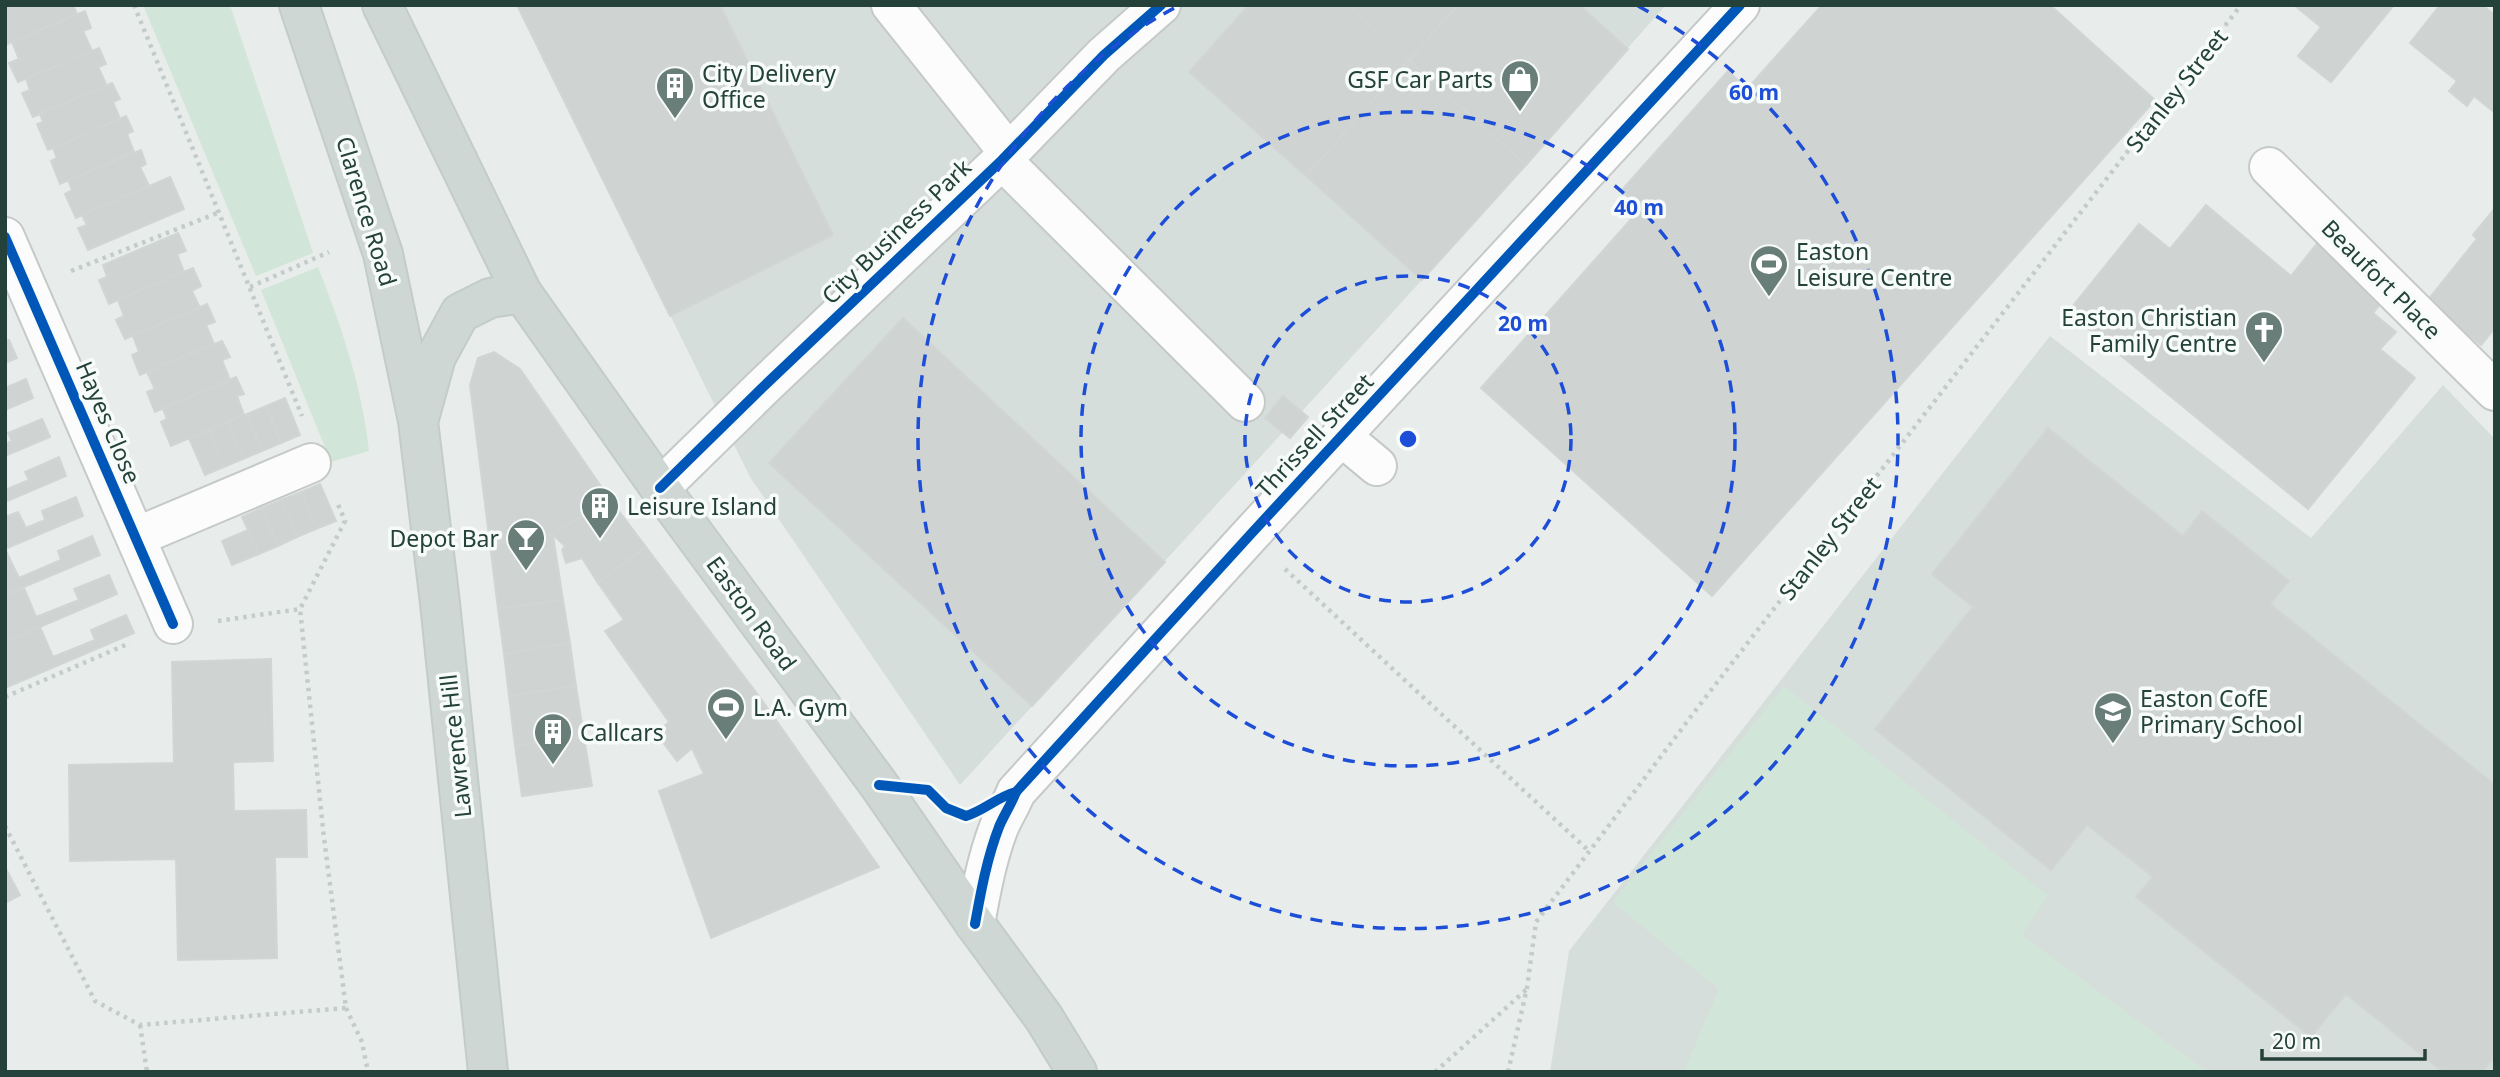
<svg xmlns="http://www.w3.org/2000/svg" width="2500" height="1077" font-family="'Noto Sans',sans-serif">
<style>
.built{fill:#d6dedb}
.green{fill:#d1e6d8}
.building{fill:#cfd4d2;stroke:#d1d6d4;stroke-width:2}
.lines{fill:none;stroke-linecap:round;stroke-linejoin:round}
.minor-casing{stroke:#c5cac8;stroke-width:42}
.major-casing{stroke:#c3ccc9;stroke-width:42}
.path{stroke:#c3ccca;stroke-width:4.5;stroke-dasharray:3.5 5;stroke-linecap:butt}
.minor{stroke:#fcfcfc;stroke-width:38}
.major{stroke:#cfd7d5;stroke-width:38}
.cycleway-casing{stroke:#f7fbf9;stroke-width:15}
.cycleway{stroke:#0057b8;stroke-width:10}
.ring{fill:none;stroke:#1d4ed8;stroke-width:3.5;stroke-dasharray:12 9}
.labels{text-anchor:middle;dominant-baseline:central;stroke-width:7;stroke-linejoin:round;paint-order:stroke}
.poi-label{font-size:23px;fill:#24423a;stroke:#f7fbf9;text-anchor:start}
.street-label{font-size:23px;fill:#24423a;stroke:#f7fbf9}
.centre{fill:#1d4ed8;stroke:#f7fbf9;stroke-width:3.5}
.ring-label{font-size:21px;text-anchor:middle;font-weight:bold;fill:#1d4ed8;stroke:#f7fbf9;stroke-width:7;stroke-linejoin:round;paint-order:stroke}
</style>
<rect width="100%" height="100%" fill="#e8edeb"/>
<g class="built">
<polygon points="517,5 1666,5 1422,280 960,785 750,477"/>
<polygon points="2050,336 2311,538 2443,385 2495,439 2495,1072 1550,1072 1569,951"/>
</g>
<g class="green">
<polygon points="143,5 230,5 313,253 256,276"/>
<path d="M318,267c24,61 44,120 51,184l-38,11 -70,-172z"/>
<polygon points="1784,686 2047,895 2022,935 2207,1072 1684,1072 1719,989 1613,902"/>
</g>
<g class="building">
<polygon points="5,5 73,5 77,14 5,45"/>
<polygon points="517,5 720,5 833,235 670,316"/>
<polygon points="1249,5 1347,5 1409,60 1306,176 1189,72"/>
<polygon points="1347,5 1458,5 1409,60"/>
<polygon points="1458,5 1579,5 1628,49 1526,165 1409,60"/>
<polygon points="1822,5 2050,5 2155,100 1712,596 1481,388 1641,208 1621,191 1728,71 1747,89"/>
<polygon points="2294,5 2394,5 2331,82 2298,56 2321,27"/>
<polygon points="2440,5 2482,5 2495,15 2495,113 2474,96 2467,106 2449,91 2457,81 2410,43"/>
<polygon points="85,11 91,28 83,31 92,51 18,82 9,63 19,59 12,42"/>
<polygon points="99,48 106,64 98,67 107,86 33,117 22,93 30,90 26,79"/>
<polygon points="1409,60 1526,165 1422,280 1306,176"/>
<polygon points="112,83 120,99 113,102 120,119 48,150 37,124 43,122 40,114"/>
<polygon points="126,116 133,131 127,134 134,152 60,184 51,161 57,158 53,148"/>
<polygon points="141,150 146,164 140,167 149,186 76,218 65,194 72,190 68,180"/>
<polygon points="170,177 184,209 88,250 78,228 87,225 82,215"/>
<polygon points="2206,205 2291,276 2319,241 2386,297 2373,313 2396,332 2380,349 2415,378 2308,509 2068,312 2139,224 2170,249"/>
<polygon points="2495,208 2495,328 2481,345 2427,301 2477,239 2473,235"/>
<polygon points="178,233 186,251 177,254 184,272 109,304 99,280 107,277 103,265"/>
<polygon points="193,268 201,286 192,291 200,308 125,339 116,320 124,316 118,300"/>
<polygon points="207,304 215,322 206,325 214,344 140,375 132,355 139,352 133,336"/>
<polygon points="903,318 1165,562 1032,706 769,463"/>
<polygon points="9,340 17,358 5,363 5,341"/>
<polygon points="222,341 230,357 222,360 230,380 155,412 147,392 155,389 147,372"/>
<polygon points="494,352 520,369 609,498 553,535 490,544 470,385 478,358"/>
<polygon points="236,377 244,394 237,396 244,415 171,446 161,422 167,419 163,409"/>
<polygon points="26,379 33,398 5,410 5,388"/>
<polygon points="1283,396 1308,417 1290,438 1265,418"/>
<polygon points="285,398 300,435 281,443 266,406"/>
<polygon points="266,406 281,443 262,451 247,414"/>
<polygon points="247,414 262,451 243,459 228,422"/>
<polygon points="42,419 50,437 5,456 5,444 12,441 8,433"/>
<polygon points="228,422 243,459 224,467 209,430"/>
<polygon points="2048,428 2183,536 2202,511 2289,581 2270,604 2495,785 2495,1056 2482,1072 2443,1072 2346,994 2311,1037 2136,897 2153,877 2087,825 2051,870 1875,729 1973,607 1932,574"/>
<polygon points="209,430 224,467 205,475 189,438"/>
<polygon points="59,457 66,476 5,502 5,490 29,480 25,472"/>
<polygon points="320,484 336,521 316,529 301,492"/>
<polygon points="301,492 316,529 297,537 281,500"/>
<polygon points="76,497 83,516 5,549 5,517 18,512 26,528 45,520 42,511"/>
<polygon points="609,498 646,547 598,583 582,558 566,563 562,550 565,546 553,535"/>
<polygon points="281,500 297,537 278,546 262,508"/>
<polygon points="262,508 278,546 259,554 242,517"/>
<polygon points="248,530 259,554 232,565 222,541"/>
<polygon points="553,535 563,600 498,609 490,544"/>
<polygon points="92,536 100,555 5,595 5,549 19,578 61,560 58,551"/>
<polygon points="646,547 764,703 879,867 711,938 659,791 704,774 692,748 677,761 656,733 669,722 605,631 624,620 598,583"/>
<polygon points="109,575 117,594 5,642 5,595 24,588 36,617 79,600 74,589"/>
<polygon points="563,600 570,643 504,654 498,609"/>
<polygon points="126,615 134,633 5,688 5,642 40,627 53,657 95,640 91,630"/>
<polygon points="570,643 576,686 509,696 504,654"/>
<polygon points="271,659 273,761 233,762 234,811 306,810 307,857 275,857 277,958 178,960 176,859 70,861 69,765 174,763 172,662"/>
<polygon points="576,686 584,737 515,746 509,696"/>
<polygon points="584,737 592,786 522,796 515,746"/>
<polygon points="5,867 20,895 5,903"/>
</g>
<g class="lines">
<defs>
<g id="minor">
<polyline points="891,5 1009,153"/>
<polyline points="1002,160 1245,402"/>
<polyline points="2269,167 2495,391"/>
<polyline points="5,237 173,624"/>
<polyline points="1341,436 1377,466"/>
<polyline points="660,488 762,388 1002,160 1104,55 1161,5"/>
<polyline points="136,537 311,463"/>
<path d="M975,924c6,-33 12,-66 24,-97 5,-12 12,-22 17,-35l234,-257 490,-530"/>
</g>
<g id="major">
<polyline points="299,5 383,254 418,421 440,603 488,1072"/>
<polyline points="382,5 522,293 660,488 879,785 975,924 1044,1018 1077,1072"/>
<polyline points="420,415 436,357 460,313 490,298 522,293"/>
</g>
</defs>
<use href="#minor" class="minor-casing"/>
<use href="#major" class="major-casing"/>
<g class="path">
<polyline points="134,5 302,416"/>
<polyline points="71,271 220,212"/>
<polyline points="250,287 329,252"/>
<polyline points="1285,569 1590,852"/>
<polyline points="218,621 300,609"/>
<polyline points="5,697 130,643"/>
<polyline points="5,826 95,1001 140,1025 346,1008 324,838 300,609 345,521 337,502"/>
<polyline points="346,1008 362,1042 368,1072"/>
<polyline points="140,1025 147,1072"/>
<polyline points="1435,1072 1527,989"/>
<polyline points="1508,1072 1527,988 1536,922 1705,698 2241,5"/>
</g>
<use href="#minor" class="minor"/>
<use href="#major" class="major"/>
<defs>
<g id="cycleway">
<polyline points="5,237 173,624"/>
<polyline points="660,488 762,388 1002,160 1104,55 1161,5"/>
<path d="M879,785l49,5 18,18 20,8c19,-6 31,-19 50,-24"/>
<path d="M975,924c6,-33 12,-66 24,-97 5,-12 12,-22 17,-35l234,-257 490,-530"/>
</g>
</defs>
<use href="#cycleway" class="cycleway-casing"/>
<use href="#cycleway" class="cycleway"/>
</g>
<g class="ring">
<circle cx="1408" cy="439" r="163"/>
<circle cx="1408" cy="439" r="327"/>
<path d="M1638 6A490 490 0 1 1 1178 6"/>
</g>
<defs>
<symbol id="shop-pin" viewBox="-11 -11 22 30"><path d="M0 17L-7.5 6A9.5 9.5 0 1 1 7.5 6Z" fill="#697e78" stroke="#f7fbf9"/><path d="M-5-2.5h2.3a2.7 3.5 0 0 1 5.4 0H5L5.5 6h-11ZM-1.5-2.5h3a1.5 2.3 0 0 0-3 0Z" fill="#fff"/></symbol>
<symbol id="building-pin" viewBox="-11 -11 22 30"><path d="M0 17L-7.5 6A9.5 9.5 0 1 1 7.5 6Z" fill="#697e78" stroke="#f7fbf9"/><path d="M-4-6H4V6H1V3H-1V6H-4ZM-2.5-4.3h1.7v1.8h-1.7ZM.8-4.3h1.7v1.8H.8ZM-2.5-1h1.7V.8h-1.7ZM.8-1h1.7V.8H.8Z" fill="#fff"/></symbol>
<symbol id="stadium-pin" viewBox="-11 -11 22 30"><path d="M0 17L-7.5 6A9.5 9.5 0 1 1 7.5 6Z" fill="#697e78" stroke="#f7fbf9"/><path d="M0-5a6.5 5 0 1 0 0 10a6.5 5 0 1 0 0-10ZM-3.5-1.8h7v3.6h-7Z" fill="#fff"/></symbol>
<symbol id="church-pin" viewBox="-11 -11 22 30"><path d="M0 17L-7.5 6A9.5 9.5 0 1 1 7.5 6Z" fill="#697e78" stroke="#f7fbf9"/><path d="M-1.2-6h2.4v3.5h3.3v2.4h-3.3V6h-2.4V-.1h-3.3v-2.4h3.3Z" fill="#fff"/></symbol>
<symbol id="bar-pin" viewBox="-11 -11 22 30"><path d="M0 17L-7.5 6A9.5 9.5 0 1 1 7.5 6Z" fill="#697e78" stroke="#f7fbf9"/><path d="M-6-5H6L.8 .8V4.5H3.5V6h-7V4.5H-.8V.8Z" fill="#fff"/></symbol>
<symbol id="school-pin" viewBox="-11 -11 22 30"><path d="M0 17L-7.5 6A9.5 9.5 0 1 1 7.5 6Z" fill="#697e78" stroke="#f7fbf9"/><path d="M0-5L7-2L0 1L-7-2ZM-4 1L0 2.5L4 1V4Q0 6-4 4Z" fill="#fff"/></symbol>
</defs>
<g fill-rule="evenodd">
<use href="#shop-pin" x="1498" y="57" width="44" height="60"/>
<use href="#building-pin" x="653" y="64" width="44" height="60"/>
<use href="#stadium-pin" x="1747" y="242" width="44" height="60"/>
<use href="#church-pin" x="2242" y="308" width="44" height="60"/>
<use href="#building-pin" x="578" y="484" width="44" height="60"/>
<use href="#bar-pin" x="504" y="516" width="44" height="60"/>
<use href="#stadium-pin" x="704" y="685" width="44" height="60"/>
<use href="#school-pin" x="2091" y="689" width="44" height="60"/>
<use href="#building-pin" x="531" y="710" width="44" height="60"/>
</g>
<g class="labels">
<g class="poi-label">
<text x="702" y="73">City Delivery<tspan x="702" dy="26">Office</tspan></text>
<text x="1493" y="79" text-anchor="end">GSF Car Parts</text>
<text x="1796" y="251">Easton<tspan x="1796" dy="26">Leisure Centre</tspan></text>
<text x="2237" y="317" text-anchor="end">Easton Christian<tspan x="2237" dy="26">Family Centre</tspan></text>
<text x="627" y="506">Leisure Island</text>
<text x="499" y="538" text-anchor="end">Depot Bar</text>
<text x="2140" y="698">Easton CofE<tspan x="2140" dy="26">Primary School</tspan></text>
<text x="753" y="707">L.A. Gym</text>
<text x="580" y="732">Callcars</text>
</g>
<g class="street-label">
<text transform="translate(2176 90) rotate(-52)">Stanley Street</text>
<text transform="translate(367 211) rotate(73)">Clarence Road</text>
<text transform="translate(896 231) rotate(-44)">City Business Park</text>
<text transform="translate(2382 279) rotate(45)">Beaufort Place</text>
<text transform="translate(109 422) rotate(67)">Hayes Close</text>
<text transform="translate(1314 435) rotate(-47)">Thrissell Street</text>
<text transform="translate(1829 538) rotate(-52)">Stanley Street</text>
<text transform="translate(752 613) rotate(54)">Easton Road</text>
<text transform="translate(455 746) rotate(-96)">Lawrence Hill</text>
</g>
</g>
<circle cx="1408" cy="439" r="10" class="centre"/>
<g class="ring-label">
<text x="1754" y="100">60 m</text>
<text x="1639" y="215">40 m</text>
<text x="1523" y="331">20 m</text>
</g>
<rect width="2500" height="1077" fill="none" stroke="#24423a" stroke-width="14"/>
<path d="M2262 1049v10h163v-10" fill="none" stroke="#24423a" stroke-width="3.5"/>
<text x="2272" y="1049" font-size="21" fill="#24423a" stroke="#f7fbf9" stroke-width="5" paint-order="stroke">20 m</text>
</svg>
